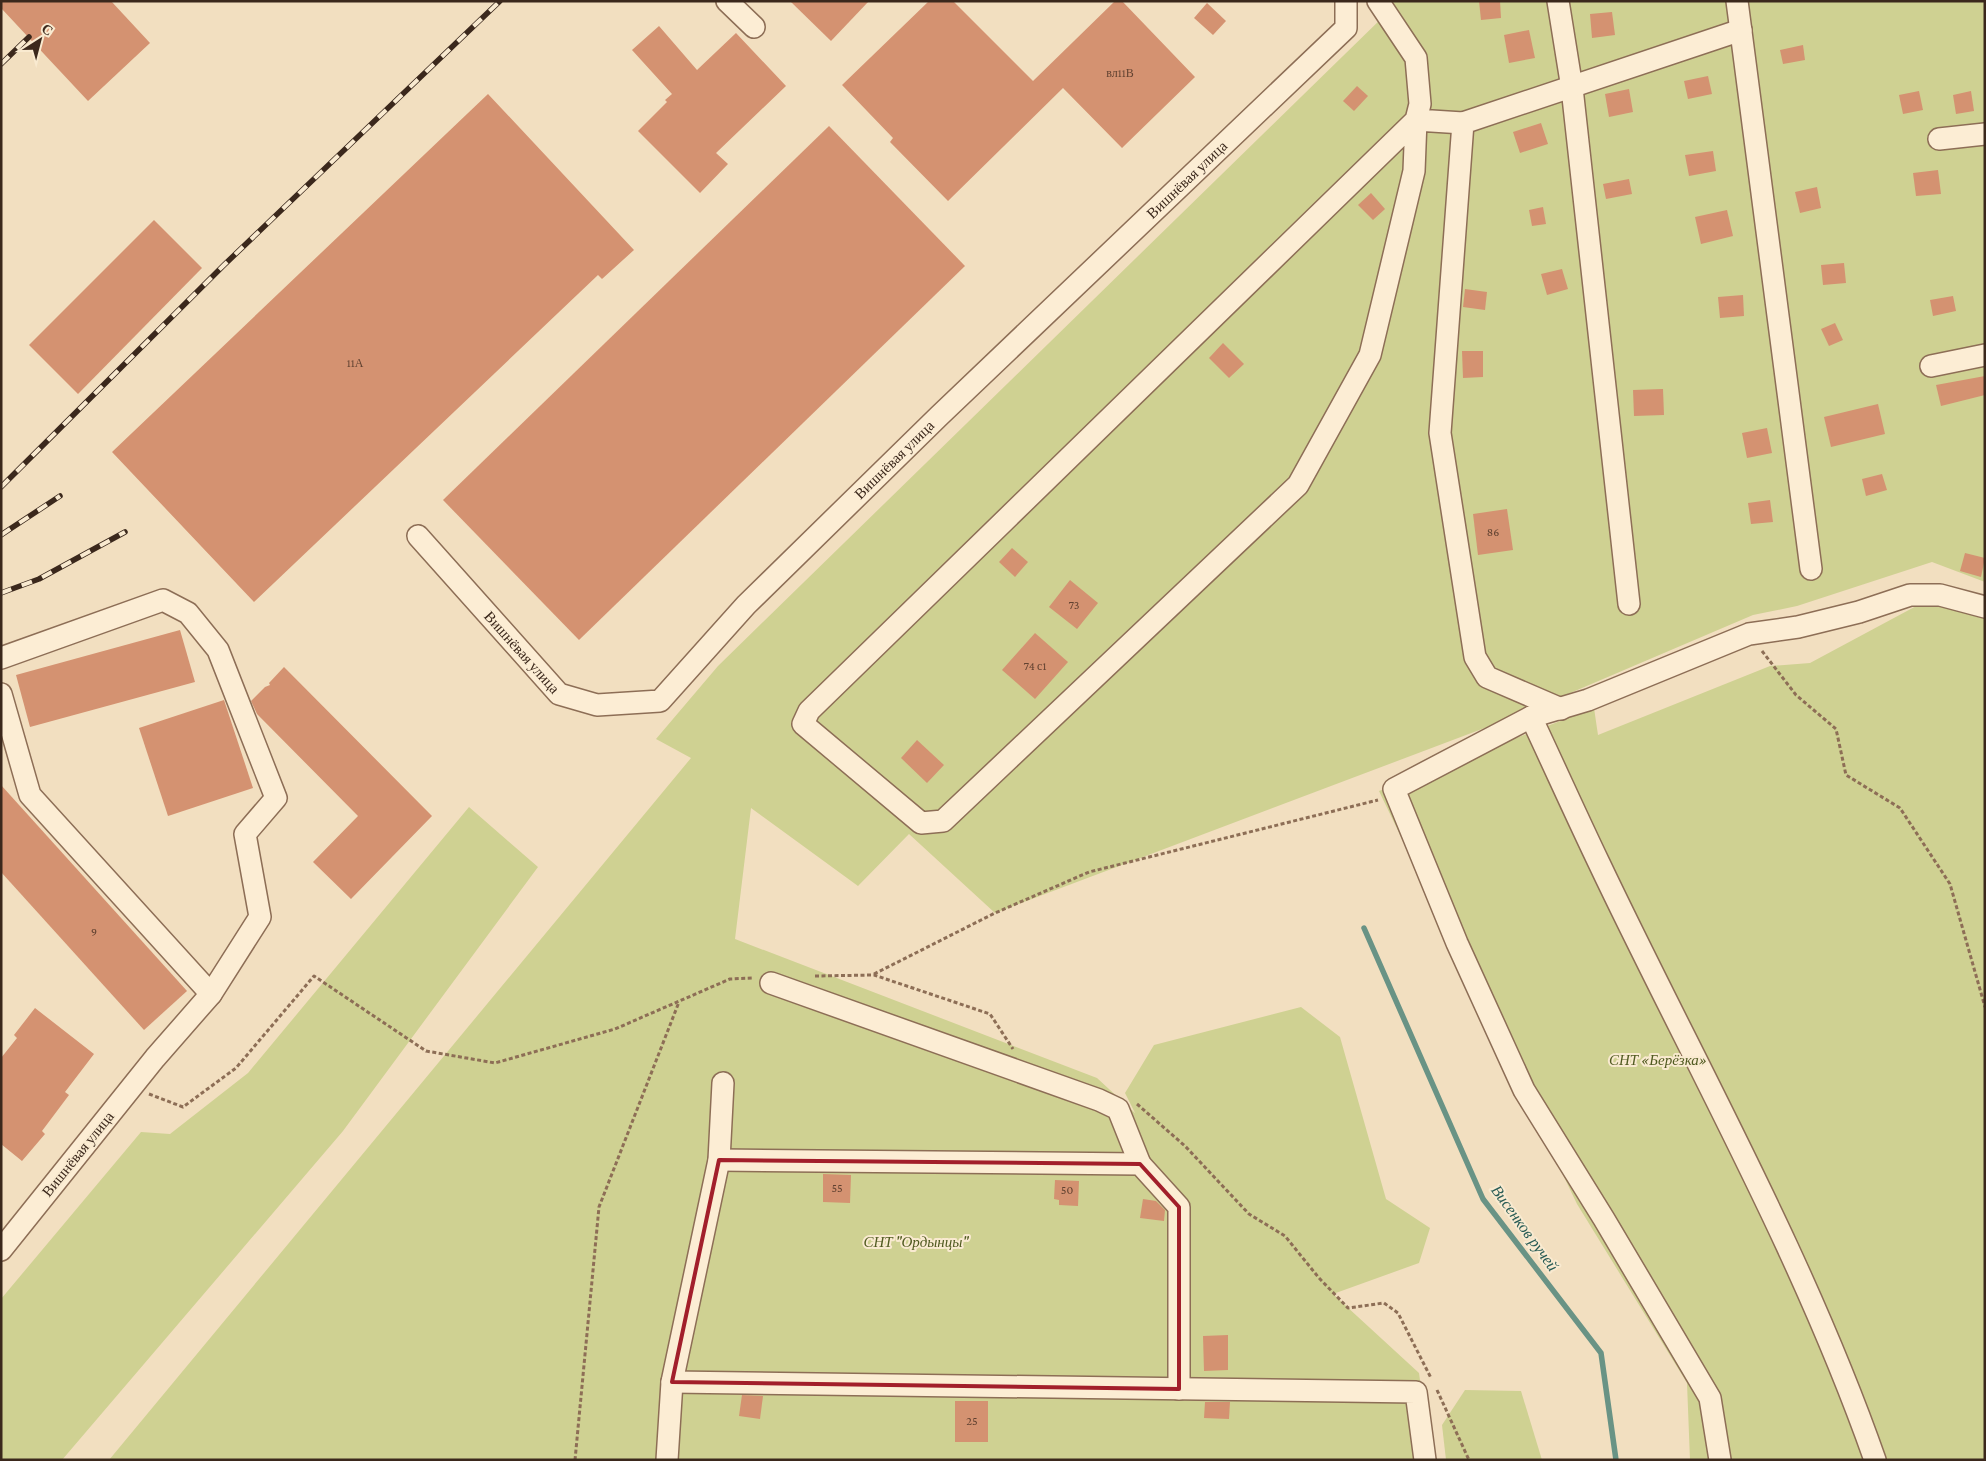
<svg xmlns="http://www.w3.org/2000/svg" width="1986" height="1461" font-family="'Crimson Pro',serif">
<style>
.green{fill:#cfd192}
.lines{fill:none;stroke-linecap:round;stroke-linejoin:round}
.stream{stroke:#699385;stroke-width:5.5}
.building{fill:#d49271}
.minor-casing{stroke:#8d6e56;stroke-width:24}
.path{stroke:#8d6e56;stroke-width:3;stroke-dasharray:4 2.5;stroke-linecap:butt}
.minor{stroke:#fcedd4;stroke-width:21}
.rail-casing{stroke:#3b281c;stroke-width:5.5}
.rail{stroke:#f9ead0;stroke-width:4;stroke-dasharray:11;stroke-linecap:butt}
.marked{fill:none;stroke:#a21f2b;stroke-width:4;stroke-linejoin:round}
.labels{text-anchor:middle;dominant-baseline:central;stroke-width:4;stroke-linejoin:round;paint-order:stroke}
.number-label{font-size:12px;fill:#614231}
.street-label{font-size:15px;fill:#3b281c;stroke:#f9ead0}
.park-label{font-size:15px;font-style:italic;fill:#505a20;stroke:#f9ead0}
.water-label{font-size:16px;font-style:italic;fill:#295c55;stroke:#f9ead0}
</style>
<rect width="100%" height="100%" fill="#f2dfc0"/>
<g class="green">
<polygon points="1373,1 1985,1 1985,582 1932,562 1797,606 1753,615 1519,715 995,913 909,834 858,886 751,808 735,939 1097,1078 1135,1113 1125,1093 1154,1045 1301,1007 1340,1037 1386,1199 1430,1228 1419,1263 1333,1294 1419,1373 1431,1460 109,1460 691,758 656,739 718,666 1386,14"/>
<polygon points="1920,604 1985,613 1985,1460 1690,1460 1687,1383 1577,1204 1379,791 1594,708 1598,735 1770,666 1810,663"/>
<polygon points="469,807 538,867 343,1131 62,1460 1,1460 1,1299 141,1132 170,1134 248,1073"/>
<polygon points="1465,1390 1521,1391 1542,1460 1446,1460 1442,1425"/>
</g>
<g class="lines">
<polyline class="stream" points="1364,928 1483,1199 1601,1353 1616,1460"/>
</g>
<g class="building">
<polygon points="1,1 111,1 150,43 88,101 1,8"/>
<polygon points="790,1 869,1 831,41"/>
<polygon points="929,1 953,1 1033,81 1115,1 1122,1 1195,77 1122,148 1063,88 948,201 890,142 893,138 842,85"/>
<polygon points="1479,1 1500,1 1501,18 1481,20"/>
<polygon points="1207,3 1226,21 1213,35 1194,18"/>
<polygon points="1612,12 1615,35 1592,38 1590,14"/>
<polygon points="659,26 697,70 736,33 786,86 716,153 728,164 700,193 638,131 667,102 665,100 672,94 632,50"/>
<polygon points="1529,30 1535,58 1509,63 1504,35"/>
<polygon points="1803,45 1805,60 1783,64 1780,50"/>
<polygon points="1708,76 1712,94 1688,99 1684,81"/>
<polygon points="1357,86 1368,96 1354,111 1343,101"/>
<polygon points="1629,89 1633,112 1609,117 1605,94"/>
<polygon points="1919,91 1923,110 1903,114 1899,95"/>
<polygon points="1971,91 1974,111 1956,114 1953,95"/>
<polygon points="488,94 634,250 602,279 598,275 254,602 112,452"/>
<polygon points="1541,123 1548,144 1520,153 1513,132"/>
<polygon points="829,126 965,266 579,640 443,500"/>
<polygon points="1713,151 1716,171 1689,176 1685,155"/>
<polygon points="1938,170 1941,194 1916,196 1913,173"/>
<polygon points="1629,179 1632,194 1606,199 1603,184"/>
<polygon points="1817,187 1821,208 1800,213 1795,192"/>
<polygon points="1371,193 1385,209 1373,220 1358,205"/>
<polygon points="1543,207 1546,224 1532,226 1529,210"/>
<polygon points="1727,210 1733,236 1701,244 1695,217"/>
<polygon points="154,220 202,268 78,394 29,345"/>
<polygon points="1844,263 1846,283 1823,285 1821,265"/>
<polygon points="1562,269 1568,289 1547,295 1541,274"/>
<polygon points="1465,289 1487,292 1485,310 1463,307"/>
<polygon points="1743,295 1744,316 1720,318 1718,297"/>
<polygon points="1953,296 1956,311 1933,316 1930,300"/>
<polygon points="1835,323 1843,340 1829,346 1821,329"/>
<polygon points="1223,343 1244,364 1229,378 1209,358"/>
<polygon points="1462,351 1483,351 1483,377 1463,378"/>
<polygon points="1985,376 1985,395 1941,406 1936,385"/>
<polygon points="1663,389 1664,415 1634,416 1633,390"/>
<polygon points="1878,404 1885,434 1831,447 1824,417"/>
<polygon points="1767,428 1772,453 1747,458 1742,433"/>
<polygon points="1882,474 1887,490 1866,496 1862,479"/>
<polygon points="1770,500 1773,522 1751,524 1748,503"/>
<polygon points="1507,509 1513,550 1478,555 1473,514"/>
<polygon points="1012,548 1028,562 1015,577 999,562"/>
<polygon points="1965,553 1985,558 1981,577 1960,571"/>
<polygon points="1070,580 1098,603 1077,629 1049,607"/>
<polygon points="180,630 195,682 30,727 16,675"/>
<polygon points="1035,633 1068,662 1035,699 1002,670"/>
<polygon points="284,667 432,816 351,899 313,862 358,816 257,714 251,701 265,687 270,685 269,683"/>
<polygon points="224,700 253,788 168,816 139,728"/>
<polygon points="917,740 944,765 927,783 901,758"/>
<polygon points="1,785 187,991 144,1030 1,872"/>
<polygon points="35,1008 94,1054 65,1092 69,1095 42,1131 45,1134 22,1161 1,1144 1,1058 17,1038 14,1035"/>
<polygon points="823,1174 851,1175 850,1203 823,1202"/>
<polygon points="1055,1180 1079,1181 1078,1206 1059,1205 1059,1200 1054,1199"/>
<polygon points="1143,1199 1156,1201 1165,1210 1164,1221 1140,1218"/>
<polygon points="1228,1335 1228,1370 1204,1371 1203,1336"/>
<polygon points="742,1395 763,1396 760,1419 739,1416"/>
<rect x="955" y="1401" width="33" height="41"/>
<polygon points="1205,1402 1230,1402 1229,1419 1204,1418"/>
</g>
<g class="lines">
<defs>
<g id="minor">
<polyline points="727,1 754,27"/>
<polyline points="1378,1 1416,58 1420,104 1416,120 1414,171 1370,355 1298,485 943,821 921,823 803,724 809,711 1416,120 1463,123"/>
<polyline points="1558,1 1572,88 1629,604"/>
<polyline points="1737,1 1811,569"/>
<polyline points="1939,139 1985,134"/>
<polyline points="1931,366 1985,355"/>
<path id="s1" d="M418,536l141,158 38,11 63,-4 86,-96 193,-189 407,-388v-27"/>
<polyline points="1,658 163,600 188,613 218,650 276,798 245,834 260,917 211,994 155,1058 1,1250"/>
<polyline points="1,694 30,795 211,994"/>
<polyline points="1561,709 1487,677 1475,657 1440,433 1463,123 1741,30"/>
<path d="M1531,717c23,49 45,98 68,146 94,198 203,389 276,597"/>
<polyline points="771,983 1099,1100 1118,1109 1140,1164"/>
<polyline points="719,1160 1140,1164 1179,1207 1179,1389"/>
<polyline points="672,1382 1416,1392 1425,1460"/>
<polyline points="667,1460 672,1382 719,1160 723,1083"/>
<polyline points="1720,1460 1710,1398 1604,1219 1524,1090 1457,943 1394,789 1531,717 1588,700 1749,634 1798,627 1859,612 1910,595 1940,595 1985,607"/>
</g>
</defs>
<use href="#minor" class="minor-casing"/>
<g class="path">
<polyline points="1762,651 1796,695 1836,729 1846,775 1900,808 1950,884 1985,1007"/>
<polyline points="874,974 995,913 1089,872 1378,800"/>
<polyline points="815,976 874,975 990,1014 1013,1049"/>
<polyline points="149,1094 183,1107 236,1068 314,976 426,1051 495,1063 615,1029 730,979 753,978"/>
<polyline points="1137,1104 1185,1146 1249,1214 1285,1236 1319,1278 1348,1308 1384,1303 1398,1313 1431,1378"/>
<polyline points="1437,1390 1469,1460"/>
<polyline points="575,1460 599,1207 679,1002"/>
</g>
<use href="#minor" class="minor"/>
<defs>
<g id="rail">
<polyline points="1,64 29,37"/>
<polyline points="1,487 224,265 500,1"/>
<polyline points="1,535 60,496"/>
<polyline points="1,593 39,579 125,532"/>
</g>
</defs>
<use href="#rail" class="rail-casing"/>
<use href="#rail" class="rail"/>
</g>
<path class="marked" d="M719,1160l421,4 39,43v182l-507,-7z"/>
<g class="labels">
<g class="number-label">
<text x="1120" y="73">вл11В</text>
<text x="355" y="363">11А</text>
<text x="1493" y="532">86</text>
<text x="1074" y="605">73</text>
<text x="1035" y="666">74 с1</text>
<text x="94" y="932">9</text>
<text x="837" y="1188">55</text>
<text x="1067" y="1190">50</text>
<text x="972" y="1421">25</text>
</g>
<g class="street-label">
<text stroke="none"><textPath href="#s1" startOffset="1056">Вишнёвая улица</textPath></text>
<text stroke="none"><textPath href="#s1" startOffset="651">Вишнёвая улица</textPath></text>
<text stroke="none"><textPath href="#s1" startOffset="156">Вишнёвая улица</textPath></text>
<text transform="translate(78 1154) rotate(-51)">Вишнёвая улица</text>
</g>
<g class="park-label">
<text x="1658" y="1060">СНТ «Берёзка»</text>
<text x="916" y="1242">СНТ "Ордынцы"</text>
</g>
<g class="water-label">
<text transform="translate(1525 1228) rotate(54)">Висенков ручей</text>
</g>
</g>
<rect width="1986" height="1461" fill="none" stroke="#3b281c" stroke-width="5"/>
<g transform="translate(40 40) rotate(36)" stroke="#f9ead0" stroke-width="4" paint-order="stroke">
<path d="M0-4L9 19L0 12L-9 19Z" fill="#3b281c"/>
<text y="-8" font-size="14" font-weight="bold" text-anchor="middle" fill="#3b281c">С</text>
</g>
</svg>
